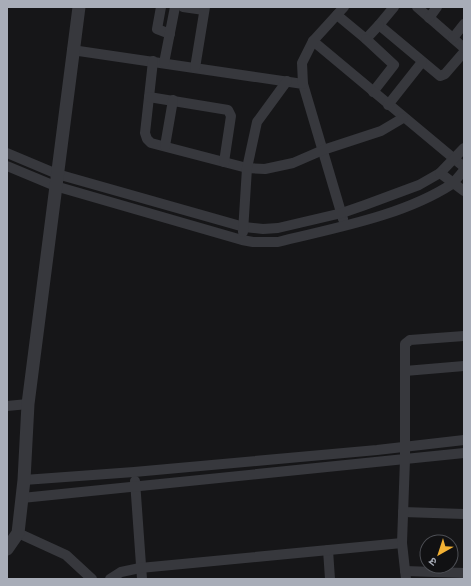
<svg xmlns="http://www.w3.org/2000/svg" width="471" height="586" font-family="'Source Sans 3','Noto Sans Devanagari',sans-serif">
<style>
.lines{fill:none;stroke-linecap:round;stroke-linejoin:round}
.minor{stroke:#37383d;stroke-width:10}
.tertiary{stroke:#37383d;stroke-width:13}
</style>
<rect width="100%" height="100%" fill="#161618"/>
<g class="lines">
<g class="minor">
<polyline points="161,7 157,29 170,34"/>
<polyline points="183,7 204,10"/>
<polyline points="394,7 379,25 440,76 445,74 464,52"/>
<polyline points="417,7 464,48"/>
<polyline points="337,15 366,39 379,25"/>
<polyline points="429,18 437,7"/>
<polyline points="453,38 464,24"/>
<polyline points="366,39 394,65 373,92"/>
<polyline points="313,41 464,167"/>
<polyline points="72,50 303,84 343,219"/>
<polyline points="153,61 145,133 147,139 151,143 247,168 265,169 293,163 323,150 381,131 403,118"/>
<polyline points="164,63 175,7"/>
<polyline points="195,68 205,7"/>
<polyline points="303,84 302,63 313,41 344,7"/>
<polyline points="149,97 228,110 231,116 224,162"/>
<polyline points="388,105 422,62"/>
<polyline points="165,146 173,100"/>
<polyline points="7,153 57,174 244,227 263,229 278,228 342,213 365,205 419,185 440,173 464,148"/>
<path d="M7,166l48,20 187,54 11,2h25c56,-14 125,-26 174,-58 4,-4 8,-9 12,-14"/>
<polyline points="440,173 464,191"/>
<polyline points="243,232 247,168 257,122 287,81"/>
<polyline points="405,371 464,366"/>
<polyline points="7,406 28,404"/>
<polyline points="24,480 134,472 377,450 464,440"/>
<polyline points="135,481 142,579"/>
<polyline points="22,498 464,453"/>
<polyline points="403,512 464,514"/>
<polyline points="18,533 66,555 92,579"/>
<polyline points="328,550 330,579"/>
<polyline points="405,571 464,573"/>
<polyline points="110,579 121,572 140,568 402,543"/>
<polyline points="406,579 402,543 405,459 405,344 410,340 464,336"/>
</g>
<polyline class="tertiary" points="7,549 18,533 24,480 28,404 79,7"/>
</g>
<rect width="471" height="586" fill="none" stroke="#a8adb8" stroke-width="16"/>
<g transform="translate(439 554) rotate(219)"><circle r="19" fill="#111113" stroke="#4d4f55"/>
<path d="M0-3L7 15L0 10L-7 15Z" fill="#f2b134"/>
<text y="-6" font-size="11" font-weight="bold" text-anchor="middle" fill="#a8adb8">उ</text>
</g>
</svg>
